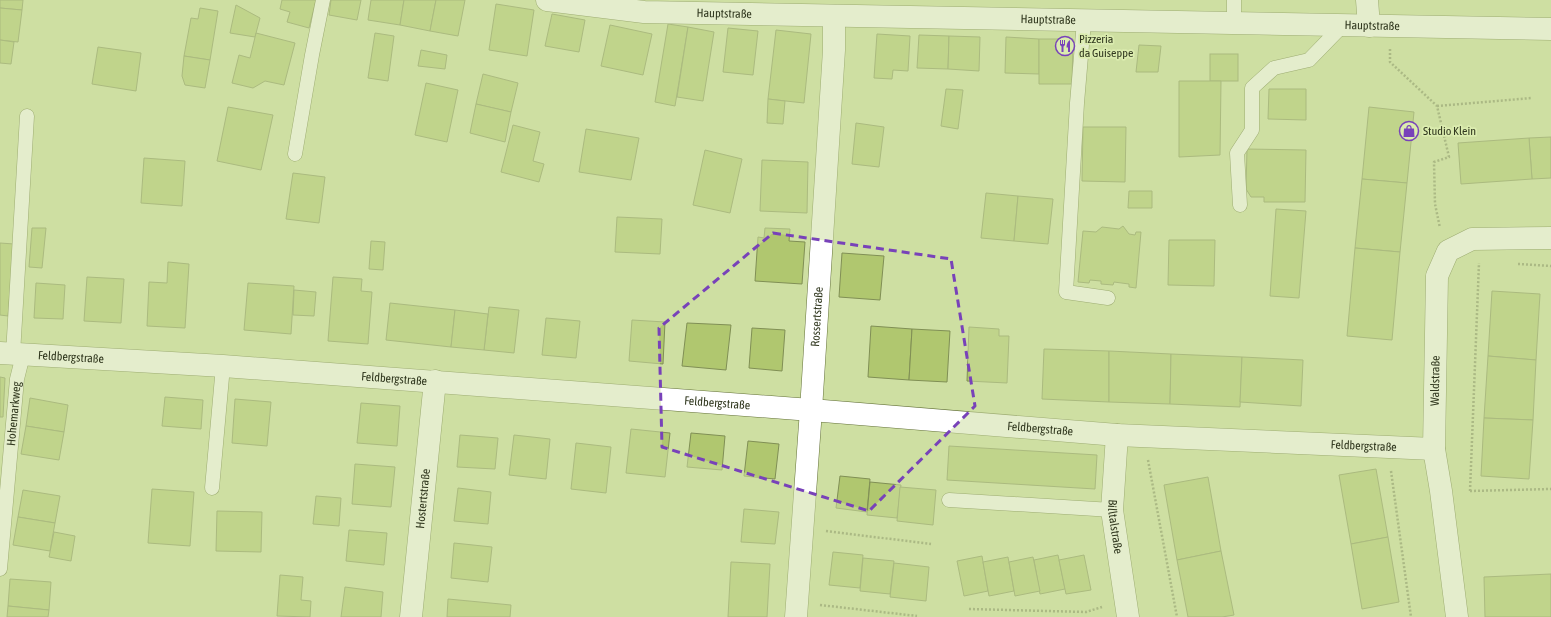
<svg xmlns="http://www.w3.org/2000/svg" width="1551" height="617" font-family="'Asap Condensed',sans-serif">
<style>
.building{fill:#b0c76f;stroke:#808f55}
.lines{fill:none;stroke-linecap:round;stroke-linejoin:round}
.service-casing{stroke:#637138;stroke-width:15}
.minor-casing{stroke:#637138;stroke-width:23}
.tertiary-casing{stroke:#637138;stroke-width:23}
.path{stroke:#808c61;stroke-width:2.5;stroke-dasharray:2 2;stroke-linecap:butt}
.service{stroke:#fff;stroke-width:14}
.minor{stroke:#fff;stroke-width:22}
.tertiary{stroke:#fff;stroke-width:22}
.marked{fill:none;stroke:#7842b9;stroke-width:3;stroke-dasharray:8 5;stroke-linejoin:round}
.labels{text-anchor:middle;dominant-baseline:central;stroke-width:3.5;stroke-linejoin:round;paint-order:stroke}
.street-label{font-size:12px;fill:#31381f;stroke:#dbecaf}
.poi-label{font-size:12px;fill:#31381f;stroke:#dbecaf;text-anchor:start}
</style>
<rect width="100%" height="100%" fill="#cedfa2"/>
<g class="building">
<polygon points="0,0 23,0 22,10 0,8"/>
<polygon points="282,0 316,0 309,28 287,22 290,12 280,9"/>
<polygon points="331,0 361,0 357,20 329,15"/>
<polygon points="371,0 404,0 400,25 368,20"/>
<polygon points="404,0 436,0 430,31 400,25"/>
<polygon points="436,0 465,0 458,36 430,31"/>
<polygon points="496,4 534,10 527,56 489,50"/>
<polygon points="236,5 260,18 255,37 230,33"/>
<polygon points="0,8 22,10 18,42 0,40"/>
<polygon points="200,8 218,11 210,60 184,56 191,18 198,19"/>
<polygon points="552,14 585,20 579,52 545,46"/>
<polygon points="668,24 688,27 675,106 655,102"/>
<polygon points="610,25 652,34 643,75 601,66"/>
<polygon points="688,27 714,32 703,101 677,97"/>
<polygon points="728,28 758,31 753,75 723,72"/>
<polygon points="776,30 811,34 804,103 768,99"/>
<polygon points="256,33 295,43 284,85 265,81 253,88 232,83 239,55 250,58"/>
<polygon points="375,33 394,36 388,81 368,78"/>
<polygon points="877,34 910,36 908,71 893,70 892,79 874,78"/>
<polygon points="919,35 949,36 948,69 917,68"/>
<polygon points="949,36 980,37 979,71 948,69"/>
<polygon points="1006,37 1039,39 1039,74 1005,73"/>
<polygon points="1039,39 1073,39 1072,84 1039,84"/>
<polygon points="0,40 14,42 11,64 0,63"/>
<polygon points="1139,45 1161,46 1158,72 1136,72"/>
<polygon points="98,47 141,53 136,91 92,84"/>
<polygon points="421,50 447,55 445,69 418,66"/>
<rect x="1210" y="54" width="28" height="27"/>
<polygon points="184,56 210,60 205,88 185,85 182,76"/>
<polygon points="483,74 518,83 511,112 476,104"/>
<polygon points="1179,81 1221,81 1220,155 1179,157"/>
<polygon points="426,83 458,90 447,142 415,135"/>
<polygon points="946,89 963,90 958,129 941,126"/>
<polygon points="1269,89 1306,89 1306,120 1268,119"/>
<polygon points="768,99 785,101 783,124 767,123"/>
<polygon points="476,104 511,112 505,142 470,133"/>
<polygon points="228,107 273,115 261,170 217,161"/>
<polygon points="1369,107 1414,112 1407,183 1362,179"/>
<polygon points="856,123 884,127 879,167 852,164"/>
<polygon points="513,125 540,132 533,161 544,164 539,182 501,172"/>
<polygon points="1083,127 1126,127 1125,182 1082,181"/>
<polygon points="586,129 639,138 631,180 579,172"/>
<polygon points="1551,137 1551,178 1532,179 1529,138"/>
<polygon points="1529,138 1532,179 1461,184 1458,143"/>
<polygon points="1247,149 1306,150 1305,202 1264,202 1264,197 1251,197 1246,189"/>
<polygon points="705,150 742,159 730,213 693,205"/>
<polygon points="144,158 185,161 182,206 141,203"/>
<polygon points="762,160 808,162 807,213 760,211"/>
<polygon points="293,173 325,177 319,223 286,219"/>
<polygon points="1362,179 1407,183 1400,252 1355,248"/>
<polygon points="1129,191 1152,191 1152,208 1128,208"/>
<polygon points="986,193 1018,196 1014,241 981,238"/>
<polygon points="1018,196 1053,199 1048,244 1014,241"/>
<polygon points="1276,209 1306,211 1299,298 1270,296"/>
<polygon points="617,217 662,219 660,254 615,252"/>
<polygon points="1123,226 1129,234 1135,235 1136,232 1141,232 1136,288 1129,287 1129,284 1114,282 1113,285 1101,284 1101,281 1090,280 1089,283 1078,282 1083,231 1096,232 1102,227 1119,229"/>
<polygon points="32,228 46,228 42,268 29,267"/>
<polygon points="765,228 790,229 789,241 805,242 802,284 755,281 758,237 764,238"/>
<polygon points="1169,240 1215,240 1214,286 1168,285"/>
<polygon points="371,241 385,242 383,270 369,269"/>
<polygon points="0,243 14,244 8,316 0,315"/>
<polygon points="1355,248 1400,252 1392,340 1347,336"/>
<polygon points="842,253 884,256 880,300 839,297"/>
<polygon points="168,262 189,264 185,328 147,326 149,282 167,283"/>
<polygon points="87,277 124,279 121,323 84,321"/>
<polygon points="333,277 362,279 361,291 372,292 368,344 328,341"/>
<polygon points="36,283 65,285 63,319 34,318"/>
<polygon points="248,283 294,286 291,334 244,330"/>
<polygon points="294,290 316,292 314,316 293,315"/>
<polygon points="1492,291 1540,294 1536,360 1488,356"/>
<polygon points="390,303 455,310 451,347 386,340"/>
<polygon points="489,307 519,310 514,353 484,350"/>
<polygon points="455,310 488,314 484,350 451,347"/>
<polygon points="546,318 580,321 576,358 542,355"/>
<polygon points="632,320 665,322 663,364 629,361"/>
<polygon points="687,323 731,325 726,370 682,366"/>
<polygon points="871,326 912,329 909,380 868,377"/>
<polygon points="969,327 999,329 999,336 1009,336 1007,383 967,381"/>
<polygon points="752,328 785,330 782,371 749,368"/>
<polygon points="912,329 950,331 947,382 909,380"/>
<polygon points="1044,349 1109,351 1109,402 1042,399"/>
<polygon points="1109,351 1171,354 1170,404 1109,402"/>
<polygon points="1171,354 1242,357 1240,407 1170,404"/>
<polygon points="1488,356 1536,360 1533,420 1484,418"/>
<polygon points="1242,357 1303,360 1301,406 1240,402"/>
<polygon points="0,377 5,378 3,417 0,417"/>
<polygon points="165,397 203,400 201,429 162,426"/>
<polygon points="30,398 68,405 64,432 26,426"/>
<polygon points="235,399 271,402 267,446 232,443"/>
<polygon points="361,403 400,406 397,446 357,443"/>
<polygon points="1484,418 1533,420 1529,479 1481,476"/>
<polygon points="26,426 64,432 59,460 21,454"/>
<polygon points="631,429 670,433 665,477 626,473"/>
<polygon points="691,433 725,436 722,470 687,467"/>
<polygon points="460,435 498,438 495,469 457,467"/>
<polygon points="514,435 550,439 546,479 509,475"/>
<polygon points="748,441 779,444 775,479 744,476"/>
<polygon points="576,443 611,447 606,493 571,489"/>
<polygon points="949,446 1097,455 1095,489 947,480"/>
<polygon points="355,464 395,467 391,507 352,504"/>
<polygon points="1376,469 1388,537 1351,544 1339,475"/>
<polygon points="840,476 870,479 867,512 836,508"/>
<polygon points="1208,477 1221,551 1177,560 1164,485"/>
<polygon points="870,482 901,485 897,518 867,515"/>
<polygon points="900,487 936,490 933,525 897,521"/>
<polygon points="458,488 491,492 488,524 454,521"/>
<polygon points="152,489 194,492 190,546 148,543"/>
<polygon points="23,490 60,496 55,523 18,517"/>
<polygon points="316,496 341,498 339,526 313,524"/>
<polygon points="744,509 779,512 775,544 741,542"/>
<polygon points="217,511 262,512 261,552 216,551"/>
<polygon points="18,517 55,523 50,551 13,545"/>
<polygon points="349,530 387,533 384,565 346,561"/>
<polygon points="54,532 75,536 71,561 49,557"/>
<polygon points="1388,537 1399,602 1362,609 1351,544"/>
<polygon points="454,543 492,547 488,582 451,578"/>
<polygon points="1221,551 1234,615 1222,617 1188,617 1177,560"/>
<polygon points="833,552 863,555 860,588 829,585"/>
<polygon points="1058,555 1065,589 1040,594 1034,560"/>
<polygon points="1084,555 1091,590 1066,594 1059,560"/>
<polygon points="982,556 988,591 964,596 957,561"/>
<polygon points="1008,557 1014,591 989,596 983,562"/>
<polygon points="1033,557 1040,591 1015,596 1009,562"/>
<polygon points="863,558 894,561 890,594 860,591"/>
<polygon points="731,562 770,564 767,617 728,617"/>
<polygon points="894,563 929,567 926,601 890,597"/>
<polygon points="1551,574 1551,617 1485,617 1484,577"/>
<polygon points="280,575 303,577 301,600 311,601 310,617 277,616"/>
<polygon points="10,579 51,582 49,610 8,606"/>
<polygon points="345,587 383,592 381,617 341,617"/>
<polygon points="448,599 511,605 510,617 447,617"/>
<polygon points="8,606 49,610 48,617 7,617"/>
</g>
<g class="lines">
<defs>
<g id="service">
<polyline points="1234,0 1234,24"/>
<polyline points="1084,21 1077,103 1066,292 1108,298"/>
<polyline points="295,154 312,55 323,0"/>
<polyline points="1240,205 1237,153 1252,130 1252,88 1274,68 1309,60 1342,26"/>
<polyline points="13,354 27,116"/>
<polyline points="212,488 223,366"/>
<polyline points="949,500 1112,510"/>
<path id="s1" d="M0,569l17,-190 6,-24"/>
</g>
<g id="minor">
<polyline points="1367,0 1369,26"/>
<path id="s2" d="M0,353l223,13 588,44 306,25 317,14"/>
<path id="s3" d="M1117,435l-5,75 16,107"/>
<path id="s4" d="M411,617l24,-236"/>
<path id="s5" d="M796,617l15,-207 23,-360v-34"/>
<path id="s6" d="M1457,617l-16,-126 -7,-42 3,-173 11,-25 24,-12 79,-1"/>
</g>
<g id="tertiary">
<path id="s7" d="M547,0l97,12 907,17"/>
</g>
</defs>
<use href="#service" class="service-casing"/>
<use href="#minor" class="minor-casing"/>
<use href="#tertiary" class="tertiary-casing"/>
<g class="path">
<polyline points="1390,49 1390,62 1437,106 1449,157 1434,162 1435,204 1440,228"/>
<polyline points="1437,106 1532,98"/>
<polyline points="1518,264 1551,266"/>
<polyline points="1148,460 1177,617"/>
<polyline points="1391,471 1411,617"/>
<polyline points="1470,491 1479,263"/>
<polyline points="1470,491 1551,489"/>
<polyline points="826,531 931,544"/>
<polyline points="820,605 917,616"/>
<polyline points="969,609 1086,612 1102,607"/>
</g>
<use href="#service" class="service"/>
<use href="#minor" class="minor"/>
<use href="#tertiary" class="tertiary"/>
</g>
<path d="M0 0H1551V617H0ZM773,233l178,26 24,147 -106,105 -207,-64 -3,-119z" fill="#cedfa2" fill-opacity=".55" fill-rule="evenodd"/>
<path class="marked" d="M773,233l178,26 24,147 -106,105 -207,-64 -3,-119z"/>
<defs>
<symbol id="restaurant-ring" viewBox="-11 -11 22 22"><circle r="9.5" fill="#dbecaf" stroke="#7842b9" stroke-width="1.5"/><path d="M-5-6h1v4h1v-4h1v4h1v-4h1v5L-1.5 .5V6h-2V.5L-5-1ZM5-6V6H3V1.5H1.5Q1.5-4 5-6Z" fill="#7842b9"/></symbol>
<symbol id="shop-ring" viewBox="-11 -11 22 22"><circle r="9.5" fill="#dbecaf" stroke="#7842b9" stroke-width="1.5"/><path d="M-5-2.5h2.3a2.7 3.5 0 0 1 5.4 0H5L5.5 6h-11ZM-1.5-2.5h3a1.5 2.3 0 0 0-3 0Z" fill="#7842b9"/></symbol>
</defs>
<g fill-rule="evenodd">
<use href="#restaurant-ring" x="1054" y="35" width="22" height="22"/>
<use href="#shop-ring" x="1398" y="120" width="22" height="22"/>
</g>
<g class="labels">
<g class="street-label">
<text stroke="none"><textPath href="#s7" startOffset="178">Hauptstraße</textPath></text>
<text stroke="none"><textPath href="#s7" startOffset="502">Hauptstraße</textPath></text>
<text stroke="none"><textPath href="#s7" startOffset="826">Hauptstraße</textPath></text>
<text stroke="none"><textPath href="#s5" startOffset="301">Rossertstraße</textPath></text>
<text stroke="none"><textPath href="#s2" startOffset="71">Feldbergstraße</textPath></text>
<text stroke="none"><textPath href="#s2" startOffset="395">Feldbergstraße</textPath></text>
<text stroke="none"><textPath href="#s6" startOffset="238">Waldstraße</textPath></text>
<text stroke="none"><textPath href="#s2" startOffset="719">Feldbergstraße</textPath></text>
<text stroke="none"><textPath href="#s1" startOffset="156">Hohemarkweg</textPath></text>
<text stroke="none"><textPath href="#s2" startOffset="1043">Feldbergstraße</textPath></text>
<text stroke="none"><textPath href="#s2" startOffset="1367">Feldbergstraße</textPath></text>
<text stroke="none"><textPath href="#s4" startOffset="119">Hostertstraße</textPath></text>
<text stroke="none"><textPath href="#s3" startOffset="92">Billtalstraße</textPath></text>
</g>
<g class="poi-label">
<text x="1079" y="39">Pizzeria<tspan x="1079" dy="14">da Guiseppe</tspan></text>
<text x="1423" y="131">Studio Klein</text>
</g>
</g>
</svg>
